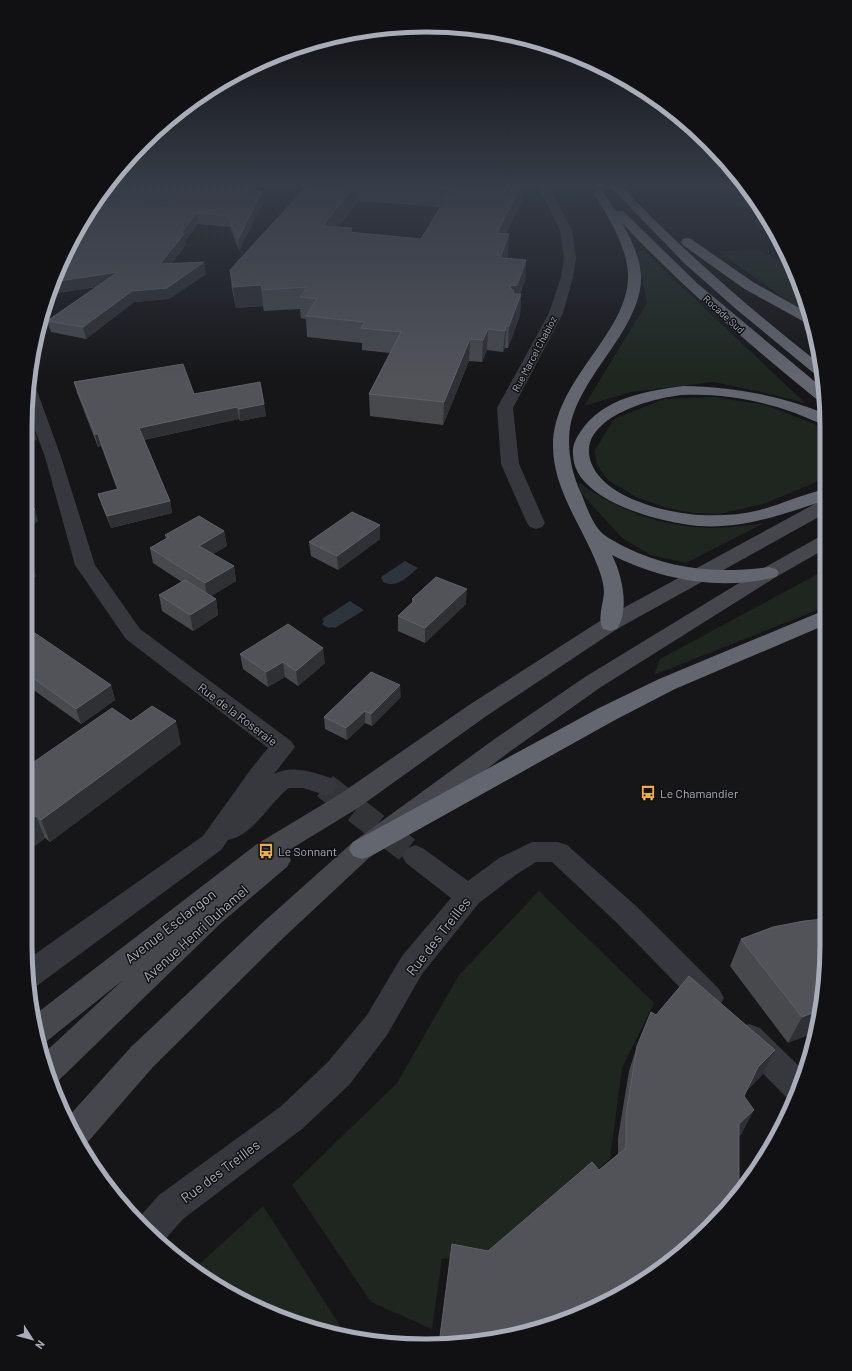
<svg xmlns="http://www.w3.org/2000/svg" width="852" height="1371" font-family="Barlow,sans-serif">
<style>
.green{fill:#1e261f}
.water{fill:#2c353c}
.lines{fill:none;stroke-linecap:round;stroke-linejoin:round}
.street-tunnel{stroke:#333438;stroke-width:26;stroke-dasharray:26 13;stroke-linecap:butt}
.street{fill:#37383d;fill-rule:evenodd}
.secondary{fill:#45474d;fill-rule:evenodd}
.highway{fill:#63666e;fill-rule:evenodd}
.wall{fill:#47494d;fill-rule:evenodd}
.shaded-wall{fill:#2f3033}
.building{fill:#525359;stroke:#5f6168}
.labels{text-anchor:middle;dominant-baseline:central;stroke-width:3;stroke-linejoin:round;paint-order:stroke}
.far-street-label{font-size:10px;fill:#a8adb8;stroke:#111113}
.street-label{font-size:12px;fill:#a8adb8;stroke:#111113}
.poi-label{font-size:12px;fill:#a8adb8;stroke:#111113;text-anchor:start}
.near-street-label{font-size:14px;fill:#a8adb8;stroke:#111113}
.rim{fill:none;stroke:#a8adb8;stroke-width:5}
</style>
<rect width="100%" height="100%" fill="#161618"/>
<g class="green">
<path d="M699,186h32l19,7 12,17c-24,-1 -44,-10 -63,-24z"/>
<polygon points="767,217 773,226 780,242 756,225 758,219"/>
<polygon points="643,250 805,403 757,391 713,382 631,392 584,406 647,303 637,252"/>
<polygon points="759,250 790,266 809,312 796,307 718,251"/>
<polygon points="714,397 766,405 819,426 826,431 826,478 766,503 720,514 693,513 667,508 636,497 608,480 597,465 595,450 614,419 664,399"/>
<path d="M578,482c35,25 73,41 116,45 23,3 47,-1 70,-4l-78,40 -35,-8 -29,-17 -40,-44z"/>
<polygon points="825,570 825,607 654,675 660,659"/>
<polygon points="539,891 654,1003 622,1068 610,1159 486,1262 442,1258 432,1329 371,1302 292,1185 397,1083 459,975"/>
<polygon points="263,1206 342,1329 342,1337 297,1325 226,1292 193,1270"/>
</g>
<g class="water">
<path d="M405,561l13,7c-11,9 -21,21 -35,14l-2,-5z"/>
<polygon points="350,601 364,610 335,628 332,627 328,628 322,624 324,621 322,619"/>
</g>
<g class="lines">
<polyline class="street-tunnel" points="325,786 415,856"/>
<g class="street">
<polygon points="538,186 549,186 572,231 576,258 573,277 563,313 513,408 519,464 545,523 542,527 536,529 530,527 527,523 501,464 497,408 549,313 561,277 564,258 560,231"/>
<path d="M28,384l5,1 3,3 25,69 34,108 45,64 151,112 4,6 -21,27c19,-10 41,-1 60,5l3,7 -3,7 -9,2 -22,-7h-14c-19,14 -36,48 -61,52l-7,10 -183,135 -10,4v-30l175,-123 48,-67 17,-21 -142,-109 -51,-74 -30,-108 -17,-46z"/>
<polygon points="532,842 558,842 567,845 636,906 719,989 724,998 719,1007 709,1011 699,1007 616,922 552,862 536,862 517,874 479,903 422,974 387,1035 349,1085 302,1129 183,1219 161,1244 136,1221 159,1195 280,1107 327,1063 367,1015 402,956 451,898 406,863 402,856 406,849 415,845 424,849 468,881 499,858"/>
<polygon points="749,1024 760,1028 804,1071 795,1101 788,1099 738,1048 734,1038 738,1028"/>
</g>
<g class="secondary">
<polygon points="826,500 826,513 617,629 485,717 358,808 286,852 291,860 287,867 221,923 57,1082 52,1085 46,1074 42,1055 123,980 47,1041 39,1044 33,1016 257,844 340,794 469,705 603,619 820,501"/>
<polygon points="826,535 825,549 776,577 601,687 512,750 371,856 280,941 153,1067 86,1144 82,1146 68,1117 131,1047 260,925 353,842 496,738 585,677 762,569 819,537"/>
</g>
<g class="highway">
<path d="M610,186h11c62,65 129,123 199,178l2,12 -6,-1 -80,-66 -52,-46z"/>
<path d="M599,190l4,1 12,20h8l75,73 127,106 1,14 -6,-2c-69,-56 -137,-114 -198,-179 9,15 17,33 19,51 2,37 -29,72 -48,102 -9,14 -18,30 -22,46 -5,24 0,50 10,71 5,12 10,28 19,38 5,6 18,12 25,16 47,23 93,27 144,20l7,2 3,4 -3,4c-55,14 -115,3 -164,-22 10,20 18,54 5,74l-7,2 -7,-2c-6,-10 0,-24 1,-36 0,-9 -3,-18 -6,-26 -15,-40 -45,-77 -45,-121 0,-67 78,-114 75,-173 -2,-29 -20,-56 -34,-80z"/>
<polygon points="687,238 691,239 753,282 810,314 814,325 808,324 743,288 683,245 681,242 683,239"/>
<path d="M683,386c50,1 97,9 143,28v11c-11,-3 -20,-8 -31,-12 -35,-13 -75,-20 -113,-18 -31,3 -112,25 -89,72 16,32 74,46 107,48 19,1 40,0 60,-5 22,-6 43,-16 66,-21v11c-42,14 -82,29 -127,26 -37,-3 -126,-25 -126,-72 -1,-8 3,-16 8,-23 22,-33 65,-40 102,-45z"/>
<polygon points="825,610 825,625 675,689 615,720 371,856 362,859 353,856 349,849 353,842 599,708 659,679"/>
</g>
</g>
<g class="wall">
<polygon points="105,186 256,186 256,191 262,191 263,202 239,251 230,227 198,224 185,241 186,245 171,264 206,274 169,299 134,302 86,339 51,332 47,321 97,287 50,294 56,272"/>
<path d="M307,186h216l-1,15 -16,32 2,20 -1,5 19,2 -1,20 -5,14h1l-1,21 -12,33h-3l-2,4 -16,-2 -5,12 -13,-1 -26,64 -73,-9 -1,-22 21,-41 -28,-3v-7l-55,-6 -1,-18 -5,-1 -1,-9 -36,2 -1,-5 -27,2 -4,-18 -2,-20zM358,201l82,6 -19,32 -69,-6v-5l-14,-1z"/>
<polygon points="736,186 745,186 748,191"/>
<polygon points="74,382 194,394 264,404 266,416 240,421 239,419 144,440 170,501 172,513 111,528 102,506 98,494 117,489 101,446 98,447 77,393"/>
<polygon points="224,531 227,546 213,554 234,566 236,581 211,596 216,599 218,615 193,631 162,611 159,595 182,582 153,563 150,548 166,539 165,535"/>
<polygon points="380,539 338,570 311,556 309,542"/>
<polygon points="412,599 466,604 425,643 398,631 398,616 412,603"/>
<polygon points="28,630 111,685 115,700 81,724 28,686"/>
<polygon points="240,654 325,663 298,686 285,677 268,687 243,669"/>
<polygon points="401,697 372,726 365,723 347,740 325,729 324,717"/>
<polygon points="131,721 181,744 50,842 45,838 28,851 28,766"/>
<polygon points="741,939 824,997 788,1043 730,966"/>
<polygon points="637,1046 762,1075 747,1090 744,1096 742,1133 739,1136 488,1251 599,1170 618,1154 618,1138 629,1071"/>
</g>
<g class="shaded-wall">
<polygon points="254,186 256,186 255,201 254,191"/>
<polygon points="354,186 357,186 358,201 324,245 323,226"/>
<polygon points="521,186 523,186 522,201 496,252 497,233"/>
<polygon points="262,191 263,202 239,251 238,240"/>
<polygon points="197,213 198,224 185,241 186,245 162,275 160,264 182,232"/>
<polygon points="509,234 508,253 499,278 500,258"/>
<polygon points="526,260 525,280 515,306 509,286"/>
<polygon points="204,262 206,274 169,299 134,302 86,339 83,327 132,291"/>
<polygon points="118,272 121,283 50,294 53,282"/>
<polygon points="261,285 263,306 236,308 233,287"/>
<polygon points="521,294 520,315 508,348 509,326"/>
<polygon points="506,326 505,348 503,352 505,331"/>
<polygon points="488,329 487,350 482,362 483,340"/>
<polygon points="470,339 469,361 443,425 444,402"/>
<polygon points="264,404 266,416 240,421 239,409"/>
<polygon points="237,407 239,419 142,440 139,428"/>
<polygon points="34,428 37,440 28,442 28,430"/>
<polygon points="95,434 98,434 101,446 98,447"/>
<polygon points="170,501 172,513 111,528 107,516"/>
<polygon points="35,509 38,521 28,529 28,514"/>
<polygon points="380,525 380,539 338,570 337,556"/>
<polygon points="224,531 227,546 201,561 199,546"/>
<polygon points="32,563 36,576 28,583 28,566"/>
<polygon points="234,566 236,581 207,598 205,583"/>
<polygon points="467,589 466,604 425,643 425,628"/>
<polygon points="216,599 218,615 193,631 190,615"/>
<polygon points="323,648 325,663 298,686 296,671"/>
<polygon points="283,662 285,677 268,687 266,672"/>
<polygon points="111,685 115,700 81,724 76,709"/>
<polygon points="400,685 401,697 372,726 371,714"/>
<polygon points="365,711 365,723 347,740 346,728"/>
<polygon points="176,721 181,744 50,842 41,820"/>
<polygon points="36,816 45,838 28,851 28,821"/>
<polygon points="820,1010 814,1033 788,1043 802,1017"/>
<polygon points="775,1050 762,1075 746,1091 758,1067"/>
<polygon points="754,1110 742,1133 728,1147 739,1124"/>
</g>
<g class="building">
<polygon points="105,186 254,186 254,191 262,191 238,240 228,216 197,213 182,232 184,234 160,264 204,262 167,288 132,291 83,327 47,321 118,272 53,282 56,272 98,199 166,202 174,197 166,193 102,192"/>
<polygon points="307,186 354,186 323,226 352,228 349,232 421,239 451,190 409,186 521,186 497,233 509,234 500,258 526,260 517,285 509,286 514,291 513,294 521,294 509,326 506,326 505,331 488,329 483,340 470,339 444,402 369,394 401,332 361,328 365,322 306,316 317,299 300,297 307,287 262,290 261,285 233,287 230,270"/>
<polygon points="183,364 194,394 260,382 264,404 239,409 237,407 139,428 170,501 107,516 98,494 118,489 98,434 95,434 74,382"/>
<polygon points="28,421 31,422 34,428 28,430"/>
<polygon points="28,507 35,509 28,514"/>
<polygon points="352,512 380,525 337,556 309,542"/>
<polygon points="199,516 224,531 199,546 234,566 205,583 150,548 169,537 165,535"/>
<polygon points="28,562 32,563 28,566"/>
<polygon points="436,577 467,589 425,628 398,616 415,600 412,599"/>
<polygon points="185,580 216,599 190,615 159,595"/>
<polygon points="288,624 323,648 296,671 283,662 266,672 240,654"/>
<polygon points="29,629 111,685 76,709 28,674"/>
<polygon points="371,672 400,685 371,714 365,711 346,728 324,717"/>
<polygon points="152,706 176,721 41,820 36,816 28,821 28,766 112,708 131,721"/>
<polygon points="824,919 824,997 820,1010 802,1017 741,939 773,927 804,921"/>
<polygon points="689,976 775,1050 758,1067 744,1096 754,1110 739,1124 739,1195 691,1246 649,1279 580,1315 530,1332 439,1344 452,1244 488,1251 592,1162 599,1170 626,1148 626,1115 637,1046 651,1012 656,1015"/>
</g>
<linearGradient id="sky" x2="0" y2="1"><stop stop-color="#0c0c0d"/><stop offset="0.49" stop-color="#363c48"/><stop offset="1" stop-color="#363c48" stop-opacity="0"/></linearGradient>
<rect width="852" height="378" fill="url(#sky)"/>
<defs>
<symbol id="bus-bare" viewBox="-9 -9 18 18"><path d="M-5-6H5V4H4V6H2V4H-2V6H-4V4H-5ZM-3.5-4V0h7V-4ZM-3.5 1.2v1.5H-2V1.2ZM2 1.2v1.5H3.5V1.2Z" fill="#f2b134" stroke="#111113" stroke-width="2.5" paint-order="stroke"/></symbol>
</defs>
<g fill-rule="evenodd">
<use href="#bus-bare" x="637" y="782" width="22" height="22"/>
<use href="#bus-bare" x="255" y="840" width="22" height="22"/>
</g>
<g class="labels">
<g class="far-street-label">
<text transform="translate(724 314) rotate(42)">Rocade Sud</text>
<text transform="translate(534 354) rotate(-62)">Rue Marcel Chabloz</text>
</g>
<g class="street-label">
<text transform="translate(238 714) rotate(37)">Rue de la Roseraie</text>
</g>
<g class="poi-label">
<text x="660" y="793">Le Chamandier</text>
<text x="278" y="851">Le Sonnant</text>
</g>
<g class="near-street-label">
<text transform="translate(170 926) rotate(-38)">Avenue Esclangon</text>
<text transform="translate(195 933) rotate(-42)">Avenue Henri Duhamel</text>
<text transform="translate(438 936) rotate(-52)">Rue des Treilles</text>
<text transform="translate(220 1171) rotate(-37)">Rue des Treilles</text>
</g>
</g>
<path d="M0 0H852V1371H0ZM426 32H426A394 394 0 0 1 820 426V945A394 394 0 0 1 426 1339H426A394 394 0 0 1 32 945V426A394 394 0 0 1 426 32Z" fill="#111113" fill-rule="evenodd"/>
<path class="rim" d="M426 32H426A394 394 0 0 1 820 426V945A394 394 0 0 1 426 1339H426A394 394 0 0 1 32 945V426A394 394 0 0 1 426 32Z"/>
<g transform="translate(32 1339) rotate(126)" stroke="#111113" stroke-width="3" paint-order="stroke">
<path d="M0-3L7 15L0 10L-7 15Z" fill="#a8adb8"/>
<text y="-6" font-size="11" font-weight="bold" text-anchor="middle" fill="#a8adb8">N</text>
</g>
</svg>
